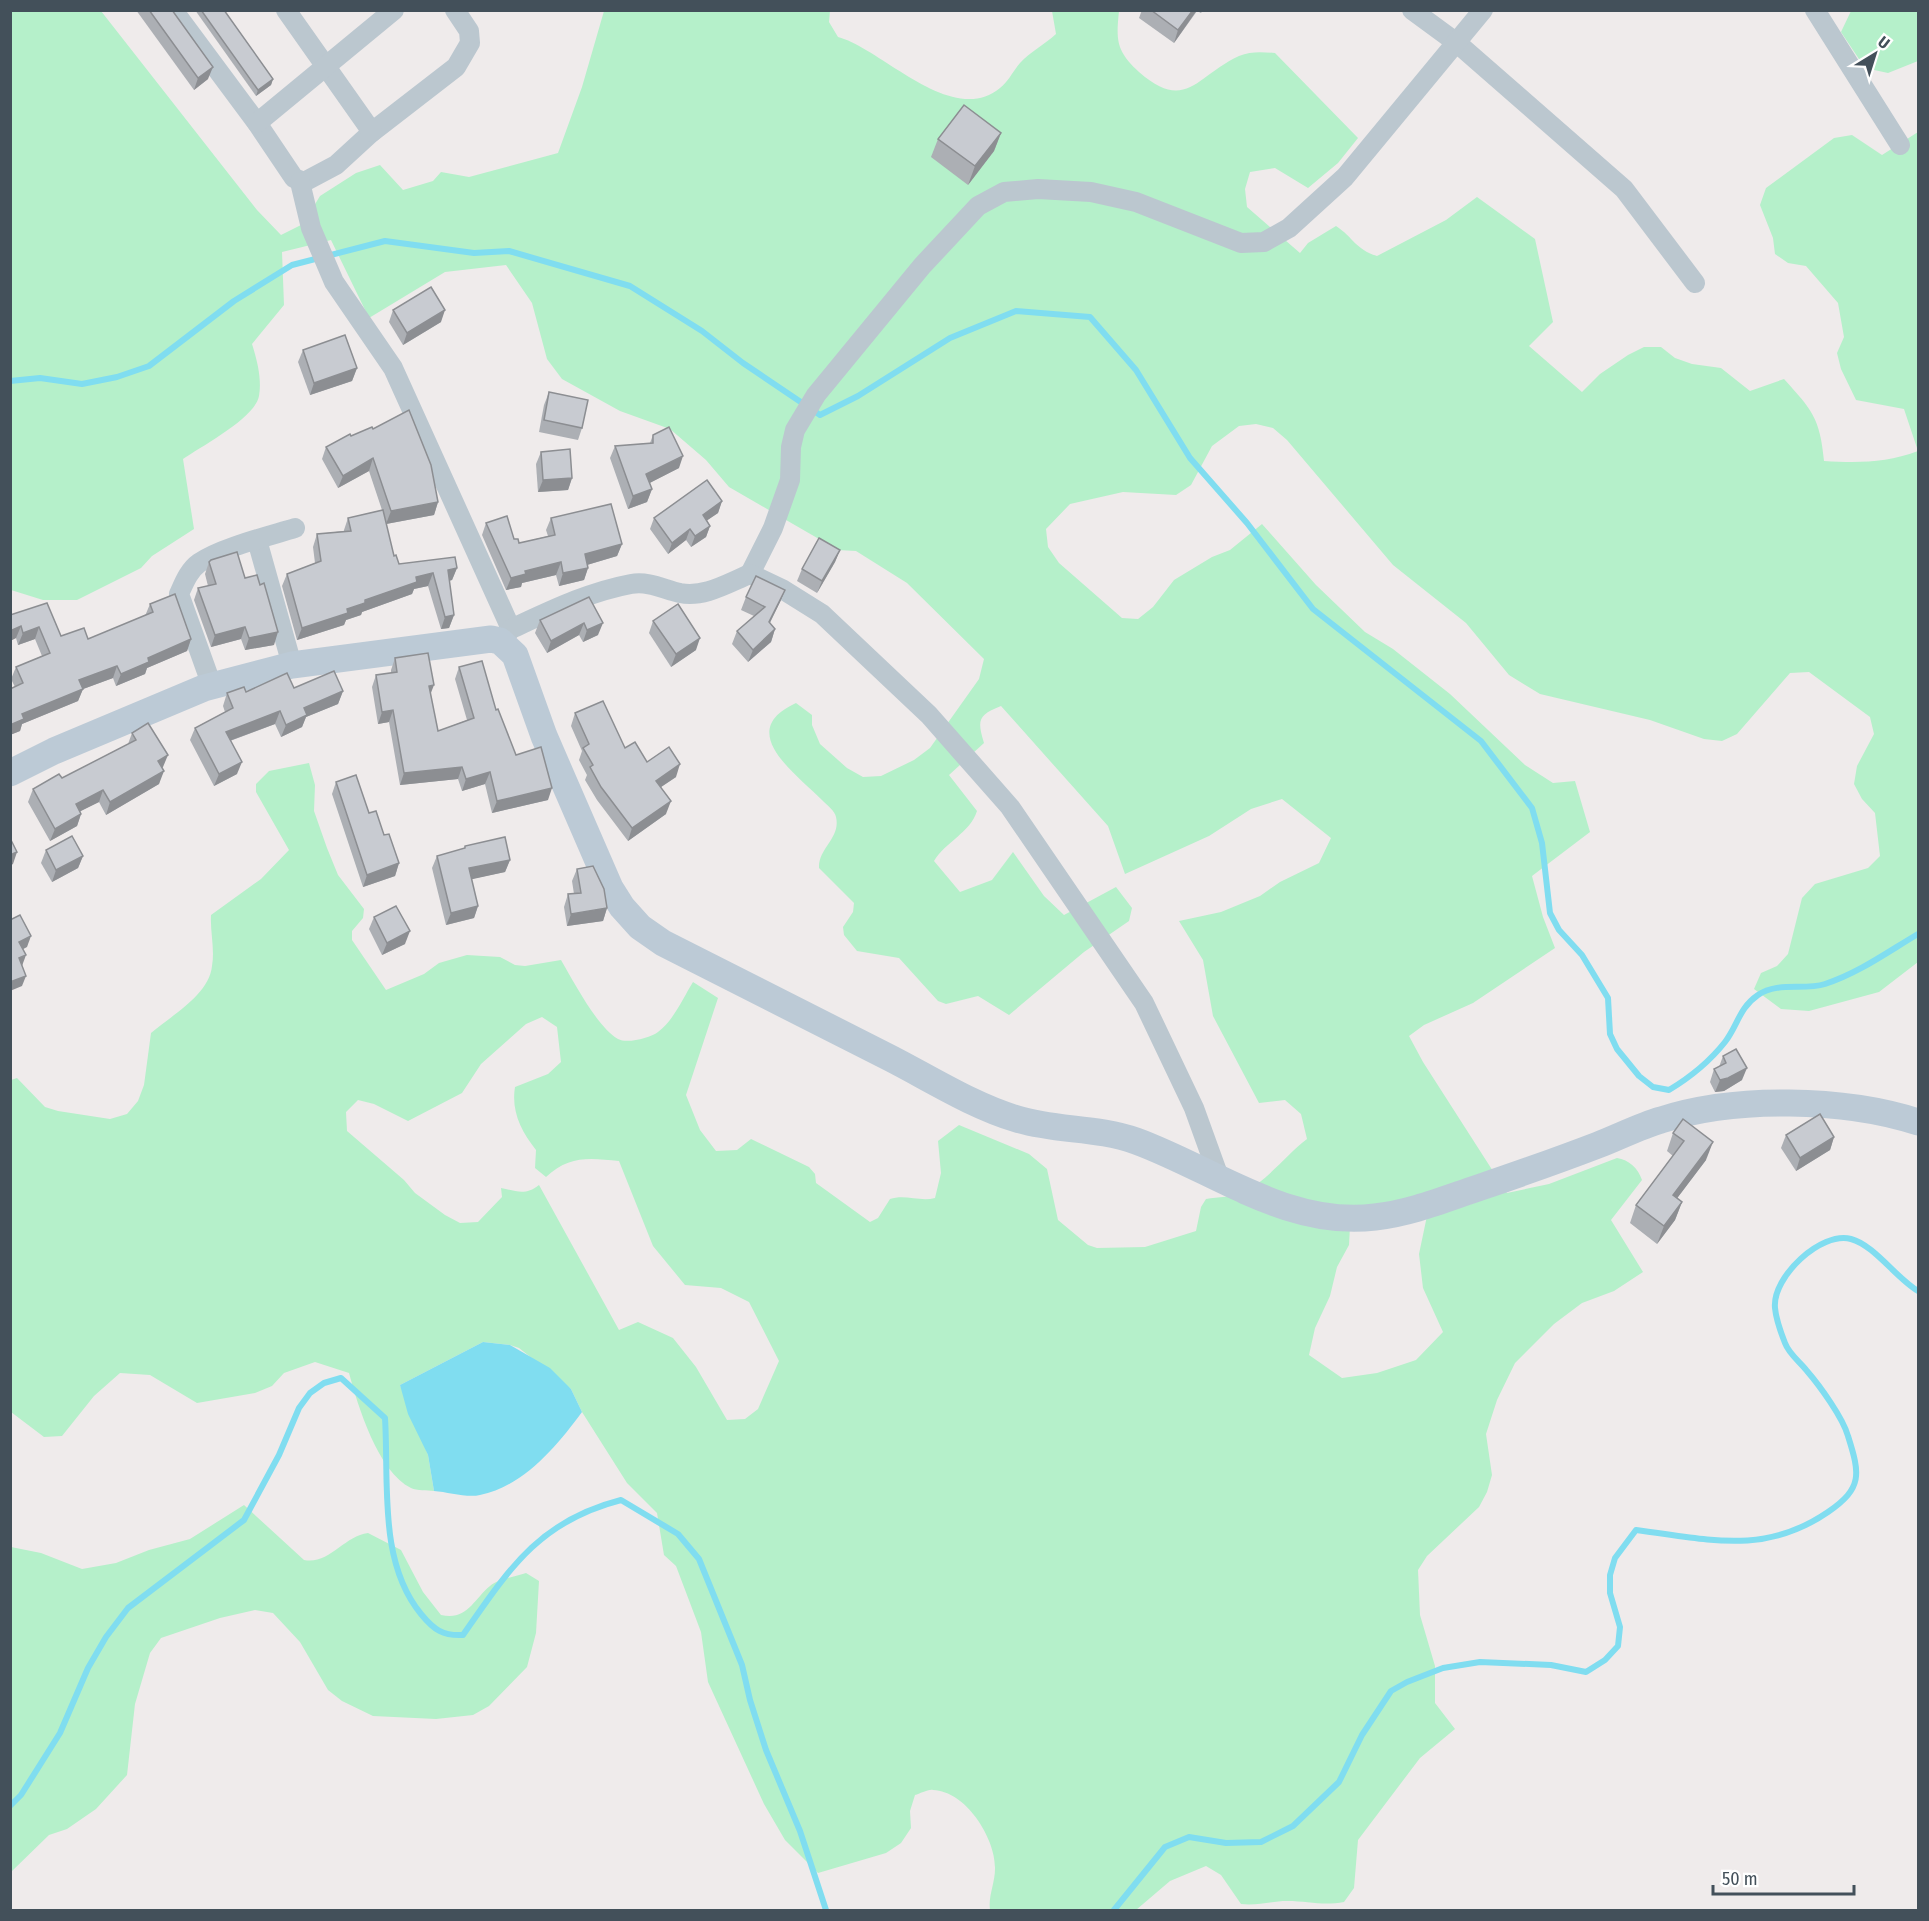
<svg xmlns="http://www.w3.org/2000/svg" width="1929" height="1921" font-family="'Fira Sans Condensed',sans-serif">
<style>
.green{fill:#b5f0ca;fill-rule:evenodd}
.water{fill:#80ddf0}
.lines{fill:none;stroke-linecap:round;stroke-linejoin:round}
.stream{stroke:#80ddf0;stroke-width:6}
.street{stroke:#bbc7cf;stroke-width:20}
.secondary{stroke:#bccad6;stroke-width:27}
.wall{fill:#acafb4}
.shaded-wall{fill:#8c8e92}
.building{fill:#c8cbd1;stroke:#8c8e92;stroke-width:1.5}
</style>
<rect width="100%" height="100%" fill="#efebeb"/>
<g class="green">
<path d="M13,10l88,1 156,199 24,25 22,-11 17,-28 36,-23 24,-8 23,25 30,-9 8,-9 28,5 89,-24 24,-66 22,-76h226l-1,11 9,15c43,11 114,91 162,51 8,-6 13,-17 20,-25 10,-11 25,-19 36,-29l-4,-23h67c-3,29 -3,40 20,61 47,41 57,4 100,-16 12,-5 23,-4 36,-3l83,85 -20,25 -30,25 -33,-20 -25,4 -5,17 2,18 53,46 8,-10 28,-17c18,12 19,23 41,30l69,-36 31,-23 58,42 18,83 -24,24 53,46 18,-18 28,-19 16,-8h17l14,11 17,6 29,4 29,23 34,-12c28,31 36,39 40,82 34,2 62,2 94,-10l-14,-42 -48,-9 -15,-31 -4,-16 7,-16 -6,-34 -32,-37 -18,-3 -13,-9 -2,-16 -13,-33 6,-17 68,-50 18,-3 30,20 36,-23v830l-39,30 -70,19 -28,-2 -27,-20 7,-16 16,-7 11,-12 14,-56 13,-14 53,-16 12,-12 -5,-43 -13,-14 -8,-15 3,-18 17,-32 -4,-17 -61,-45 -19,1 -53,61 -15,7 -18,-2 -54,-19 -110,-26 -31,-19 -43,-52 -73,-58 -106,-125 -14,-12 -17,-4 -17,2 -27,20 -21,39 -15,10 -53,-3 -53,12 -24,25 2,18 11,16 63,55 16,1 15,-12 21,-27 38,-23 18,-7 32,-26 54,61 49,47 28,17 57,45 75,71 28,18 22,-2 15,51 -58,44 11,41 12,31 -82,55 -49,22 -15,11 14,26 84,131 42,-9 68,-26c12,2 21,10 25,22l-31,40 32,52 -29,19 -32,12 -28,21 -39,39 -18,37 -11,34 6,41 -5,17 -8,15 -52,49 -9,14 2,45 15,51v37l20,26 -35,29 -62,82 -4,48 -10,14c-21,4 -36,-1 -57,-1 -16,0 -30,5 -46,3l-20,-29 -15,-9 -36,15 -34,29h-146c-2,-14 5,-27 5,-41 1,-30 -29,-78 -62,-79 -5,-1 -13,4 -18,5l-5,16 1,17 -10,15 -15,10 -68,20 -33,-33 -21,-36 -56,-122 -7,-50 -25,-66 -12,-11 -7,-42 -30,-30 -45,-71 -11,-23 -52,-41 -9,-3 -27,-3 -83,43 28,70 6,36c-7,-1 -17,0 -23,-3 -33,-16 -53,-82 -62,-115l-34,-11 -31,11 -12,13 -17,7 -58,10 -47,-28 -30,-2 -26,23 -32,40 -18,1 -33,-25v-332l6,-2 28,29 13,4 52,8 17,-5 11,-13 6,-16 7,-52c21,-18 58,-38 61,-67 3,-17 -2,-34 -1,-51l50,-36 28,-29 -33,-58v-8l13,-13 40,-8 6,22 -1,26 13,37 11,27 26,34 -1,9 -11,13v9l34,50 38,-16 15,-11 28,-8 33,2 15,8 10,1 36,-6c13,22 36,67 57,79 9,5 32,-1 40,-7 16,-12 25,-34 35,-50l25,16 -32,97 14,35 16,21 21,-1 14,-11 58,28 6,7 1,9 54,39 8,-4 12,-19c15,-5 30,3 45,-1l6,-25 -3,-32 21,-16 70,29 18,15 11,51 30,25 9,3 48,-1 51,-16 5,-24 5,-8c12,-2 27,-2 38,-7 24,-12 42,-37 63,-53l-6,-25 -16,-14 -26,3 -46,-87 -10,-56 -24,-39 42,-9 39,-16 20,-14 39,-19 12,-25 -49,-39 -31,10 -42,27 -84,38 -17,-48 -107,-120c-23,9 -24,14 -17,37l-35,32 28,36c-7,22 -32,31 -43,50l26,31 32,-12 21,-28 31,44 20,19 52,-28 16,21 -3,13 -45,31 -75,63 -31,-19 -32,8 -8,-3 -39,-43 -42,-7 -13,-16 -1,-8 10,-15 1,-9 -35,-35c-1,-20 22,-30 17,-51 -1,-6 -9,-12 -14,-17 -28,-28 -87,-69 -26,-97l16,12v10l8,19 27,24 16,9 18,-1 33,-16 16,-12 49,-69 5,-20 -77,-76 -51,-32 -18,-1 -109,-63 -23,-27 -36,-31 -50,-18 -58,-32 -15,-20 -15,-56 -26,-38 -61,7 -76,46 -38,-78 -49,12 2,53 -32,39c5,16 10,35 7,52 -4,22 -57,50 -76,63l11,70 -42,27 -11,12 -64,32h-34l-32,-10 -1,-578zM542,1017l15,10 4,35 -13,12 -33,13c-4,24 6,44 21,63l-1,18 11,9c23,-22 44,-19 73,-16l34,85 32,39 36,3 28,14 30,59 -21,48 -13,10 -18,1 -31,-53 -23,-29 -35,-16 -19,8 -80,-145c-14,11 -22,6 -38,3l1,9 -24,25 -18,1 -15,-8 -30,-22 -11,-13 -57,-49 -1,-19 12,-12 16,4 34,17 54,-28 19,-29 45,-40zM1432,1192l-13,62 4,34 20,44 -27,28 -39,13 -35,5 -33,-23 6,-27 15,-32 7,-29 12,-22 2,-37 55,-5z"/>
<polygon points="1851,11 1918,11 1918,61 1888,73 1865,68 1841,32"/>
<path d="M244,1505l60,55c25,5 40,-24 64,-27l33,17 22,42 18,23c26,6 32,-15 49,-29 8,-7 25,-9 36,-13l13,8 -3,52 -9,34 -38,39 -16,9 -37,4 -63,-3 -31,-15 -14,-11 -28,-48 -27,-29 -18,-3 -35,8 -59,20 -11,15 -15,51 -8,71 -31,34 -29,20 -18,6 -38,37v-325l30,6 41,16 34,-6 33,-13 41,-11z"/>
</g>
<path class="water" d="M483,1342l27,3 40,23 21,21 11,23c-25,34 -58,74 -102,83 -13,3 -32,-3 -46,-4l-6,-36 -20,-41 -8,-29z"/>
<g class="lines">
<g class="stream">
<path d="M10,381l30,-3 42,6 35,-7 32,-11 85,-65 58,-36 93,-24 89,12 35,-2 121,35 72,45 41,32 77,52 38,-19 92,-58 66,-27 74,6 46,53 54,88 57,65 66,86 168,132 51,67 10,35 8,70 9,17 23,25 26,43 2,36 7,15 22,27 14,11 16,3c20,-12 41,-29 56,-48 13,-17 14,-34 33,-47 20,-14 46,-4 67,-11 34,-11 64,-33 93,-50"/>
<path d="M10,1806l11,-11 39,-62 28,-65 18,-31 22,-29 116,-88 35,-65 20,-47 11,-15 14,-10 17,-5 44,40c4,64 -7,144 36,196 13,16 22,22 42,21 46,-66 76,-114 158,-135l57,34 21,25 43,106 8,35 16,50 34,81 26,79"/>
<path d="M1114,1910l51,-63 24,-10 37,6 35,-1 32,-16 46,-44 23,-47 29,-44 16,-9 36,-14 37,-6 71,3 35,7 19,-12 13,-14 2,-19 -10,-34v-18l5,-17 21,-28c71,9 128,26 192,-18 35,-24 32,-38 20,-76 -5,-18 -28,-50 -41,-65 -7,-9 -18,-17 -22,-28 -4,-10 -9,-25 -10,-35 -3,-31 46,-77 76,-69 23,6 45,39 67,52"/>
</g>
<g class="street">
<polyline points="173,10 257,123 294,178 304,182 336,165 372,132 456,67 470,43 469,31 455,10"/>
<polyline points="286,10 372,132"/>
<polyline points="1412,10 1457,43 1624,189 1695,283"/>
<polyline points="1815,10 1900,145"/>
<polyline points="257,123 394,10"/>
<polyline points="300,182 311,228 334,282 393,368 511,629 502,639"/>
<polyline points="257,540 292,665"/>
<polyline points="750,574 773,528 790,480 791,447 795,430 816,395 922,266 978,206 1004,192 1038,189 1091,192 1136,202 1241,243 1264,242 1289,228 1345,177 1483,10"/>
<path d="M511,629c39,-18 77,-37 120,-45 18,-3 32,5 49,9 24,5 48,-10 70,-19l32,15 40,25 107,101 81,92 134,196 50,105 26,72"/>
<path d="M212,686l-33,-92c5,-11 10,-24 20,-31 21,-15 70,-27 96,-35"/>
</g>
<path class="secondary" d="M10,773l44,-22 150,-63 88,-23 199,-26 9,2 15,14 29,81 66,152 12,19 18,20 23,16c76,39 152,77 227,115 41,21 83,48 127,61 38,12 80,8 119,22 77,28 152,87 239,76 36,-4 70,-18 103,-29 41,-14 81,-28 120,-43 21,-8 42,-19 63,-25 74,-24 183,-22 257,2"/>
</g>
<g class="wall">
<polygon points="136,10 172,10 208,79 194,90"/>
<polygon points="195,10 224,10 273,79 271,85 256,96"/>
<polygon points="1142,10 1203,10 1201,13 1197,11 1174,43 1139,18"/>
<polygon points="1001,133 994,151 968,185 931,157 938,139"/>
<polygon points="393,310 441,322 403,345 389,322"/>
<polygon points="303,350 357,368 352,381 310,395 298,362"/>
<polygon points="549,392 582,428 578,440 539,432 544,405"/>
<polygon points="373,429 438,502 434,515 386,524 394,556 399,564 457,568 452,580 449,581 454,615 449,628 441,629 428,586 414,589 412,594 362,612 361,615 346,620 344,625 297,640 282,586 287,574 315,563 313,547 317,534 344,531 344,530 348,518 382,510 369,471 338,488 322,459 326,447 351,436"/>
<polygon points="653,435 679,468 649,483 652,489 647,502 628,509 610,458 615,446 650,443"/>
<polygon points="541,452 572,478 568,490 538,492 536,464"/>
<polygon points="722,501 718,513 707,520 710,526 706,537 691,547 686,540 668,554 650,529 654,518"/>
<polygon points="551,518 622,544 617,556 587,565 588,568 584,580 559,586 556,575 522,583 521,587 506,590 482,535 486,523 514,539 519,543 548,536 546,530"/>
<polygon points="840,550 835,562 817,593 797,581 802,569"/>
<polygon points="209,562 245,578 274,645 245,650 241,639 211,647 194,600 198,588 208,586 205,574"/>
<polygon points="785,590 780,602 770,623 775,629 771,642 748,662 732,644 737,631 754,616 741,610 746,597"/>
<polygon points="589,597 598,635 583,642 579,635 547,653 535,633 540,620"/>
<polygon points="150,604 191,639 187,651 147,668 145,674 116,686 113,678 83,689 78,701 22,724 20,731 10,735 10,689 15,687 11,679 16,667 42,656 35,639 18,645 16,638 10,641 10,615 61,636 88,639 145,616"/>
<polygon points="653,621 696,650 671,667 649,633"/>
<polygon points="395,658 430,695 438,731 467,720 455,679 459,667 496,710 516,755 548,800 492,813 485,784 462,791 458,779 400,785 389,722 378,724 372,687 376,675 391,673 391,670"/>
<polygon points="294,688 343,691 338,704 306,717 302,727 281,737 275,724 230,741 237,774 214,786 190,740 195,728 225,712 223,706 227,693"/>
<polygon points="575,713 625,748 647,762 676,777 661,787 666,814 628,841 597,800 585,780 587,775 579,760 582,751 571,726"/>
<polygon points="132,733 163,767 162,768 159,784 106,815 99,802 80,811 81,814 77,826 50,841 28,802 33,789 62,778 128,744"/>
<polygon points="336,782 384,835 399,863 395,876 363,887 332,794"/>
<polygon points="465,846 510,860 505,872 471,879 478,906 474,918 446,925 432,868 437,856 464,849"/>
<polygon points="46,850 83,856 78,868 52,882 41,863"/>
<polygon points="577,869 607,908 603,921 567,926 564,907 568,894 574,894 572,881"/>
<polygon points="374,917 405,944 382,955 369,929"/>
<polygon points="1723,1056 1742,1080 1724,1091 1715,1092 1710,1082 1714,1069 1719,1067"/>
<polygon points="1683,1119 1706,1160 1677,1198 1682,1202 1675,1220 1657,1244 1630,1223 1636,1205 1673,1156 1667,1151 1673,1133"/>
<polygon points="1786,1135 1834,1137 1830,1150 1796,1171 1781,1148"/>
</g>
<g class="shaded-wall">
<polygon points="1193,10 1197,10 1174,43 1178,30"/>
<polygon points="213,67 208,79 194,90 198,78"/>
<polygon points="273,79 271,85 256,96 258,90"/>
<polygon points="1001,133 994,151 968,185 975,166"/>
<polygon points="445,310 441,322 403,345 407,333"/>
<polygon points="357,368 352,381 310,395 314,383"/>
<polygon points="683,456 679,468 642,487 646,474"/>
<polygon points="373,458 369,471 338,488 343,476"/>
<polygon points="572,478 568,490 538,492 543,480"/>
<polygon points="652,489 647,502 628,509 633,496"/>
<polygon points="722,501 718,513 699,526 703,515"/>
<polygon points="438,502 434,515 386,524 391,511"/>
<polygon points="710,526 706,537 691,547 695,536"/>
<polygon points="690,529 686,540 668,554 672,543"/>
<polygon points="622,544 617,556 580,567 585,554"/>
<polygon points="840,550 835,562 817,593 822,581"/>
<polygon points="561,562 556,575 522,583 521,587 506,590 511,578 525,571"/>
<polygon points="457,568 452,580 443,582 448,570"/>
<polygon points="588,568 584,580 559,586 563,573"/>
<polygon points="433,573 428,586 414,589 412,594 362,612 361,615 346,620 344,625 297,640 302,628 347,609 416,577"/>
<polygon points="785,590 780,602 764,634 769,622"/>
<polygon points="454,615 449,628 441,629 445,617"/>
<polygon points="584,623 579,635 547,653 551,641"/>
<polygon points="603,623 598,635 583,642 587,630"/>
<polygon points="21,626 16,638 10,641 10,631"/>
<polygon points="39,627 35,639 18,645 23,633"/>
<polygon points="245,627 241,639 211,647 215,635"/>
<polygon points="775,629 771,642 748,662 753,650"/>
<polygon points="278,632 274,645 245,650 249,638"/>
<polygon points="700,638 696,650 671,667 676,654"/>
<polygon points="191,639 187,651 147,668 145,674 116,686 121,674 148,658"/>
<polygon points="117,666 113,678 75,692 79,680"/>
<polygon points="434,685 429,698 429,686"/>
<polygon points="83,689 78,701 22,724 20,731 10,735 10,725 22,714"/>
<polygon points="343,691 338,704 306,717 302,727 281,737 286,725 304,708"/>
<polygon points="393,710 389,722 378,724 382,712"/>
<polygon points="280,711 275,724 221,744 226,732"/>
<polygon points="168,755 163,767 153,774 158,761"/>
<polygon points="242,762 237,774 214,786 219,774"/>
<polygon points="680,764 676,777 652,793 656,781"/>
<polygon points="462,767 458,779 400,785 404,773"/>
<polygon points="164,771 159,784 106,815 110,802"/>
<polygon points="490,772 485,784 462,791 466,779"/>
<polygon points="552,788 548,800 492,813 497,801"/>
<polygon points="103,790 99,802 71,816 76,804"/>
<polygon points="671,801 666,814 628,841 632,828"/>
<polygon points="81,814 77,826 50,841 55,829"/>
<polygon points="17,852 13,864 10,866 10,855"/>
<polygon points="83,856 78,868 52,882 56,870"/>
<polygon points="510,860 505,872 464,881 469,868"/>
<polygon points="399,863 395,876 363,887 367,875"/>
<polygon points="478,906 474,918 446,925 451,913"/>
<polygon points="607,908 603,921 567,926 571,914"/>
<polygon points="410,931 405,944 382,955 387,943"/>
<polygon points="31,936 27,947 16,953 19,942"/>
<polygon points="26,955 22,966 19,958"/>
<polygon points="26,976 22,986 10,991 10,982"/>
<polygon points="1747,1068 1742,1080 1724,1091 1715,1092 1720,1080"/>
<polygon points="1834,1137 1830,1150 1796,1171 1800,1158"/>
<polygon points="1713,1142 1706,1160 1666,1213 1673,1195"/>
<polygon points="1682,1202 1675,1220 1657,1244 1664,1226"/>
</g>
<g class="building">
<polygon points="149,10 172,10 213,67 198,78"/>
<polygon points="201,10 224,10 273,79 258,90"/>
<polygon points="1151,10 1193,10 1178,30"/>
<polygon points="964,105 1001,133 975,166 938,139"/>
<polygon points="431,287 445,310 407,333 393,310"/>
<polygon points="345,335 357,368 314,383 303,350"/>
<polygon points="549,392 588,400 582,428 544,420"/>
<polygon points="409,410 431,465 438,502 391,511 373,458 343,476 326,447 350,434 351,436 372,427 373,429"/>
<polygon points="669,427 683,456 646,474 652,489 633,496 615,446 653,443 653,435"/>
<polygon points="570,449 572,478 543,480 541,452"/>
<polygon points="707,480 722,501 703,515 710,526 695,536 690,529 672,543 654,518"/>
<polygon points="611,504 622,544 585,554 588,568 563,573 561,562 525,571 526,574 511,578 486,523 507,516 514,539 518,539 519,543 555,535 551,518"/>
<polygon points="383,510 394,556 396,555 399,564 455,557 457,568 448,570 454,615 445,617 433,573 416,577 417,582 365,600 365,603 347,609 348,613 302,628 287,574 321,561 317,534 351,531 348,518"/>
<polygon points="819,538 840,550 822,581 802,569"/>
<polygon points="237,552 245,578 257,575 260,585 264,583 278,632 249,638 245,627 215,635 198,588 216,584 209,562 211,560"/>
<polygon points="756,576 785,590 769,622 775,629 753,650 737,631 765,607 746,597"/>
<polygon points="175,594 191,639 148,658 149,662 121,674 117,666 79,680 83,689 22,714 24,719 10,725 10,689 23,683 16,667 50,653 39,627 23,633 21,626 10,631 10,615 47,603 61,636 84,628 88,639 153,612 150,604"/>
<polygon points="589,597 603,623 587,630 584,623 551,641 540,620"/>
<polygon points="678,604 700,638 676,654 653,621"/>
<polygon points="428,653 434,685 429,686 438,731 474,718 459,667 482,661 496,710 498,709 516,755 541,747 552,788 497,801 490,772 466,779 462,767 404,773 393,710 382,712 376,675 397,672 395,658"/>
<polygon points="334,671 343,691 304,708 307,715 286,725 280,711 226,732 242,762 219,774 195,728 233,708 227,693 244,687 246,692 287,673 294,688"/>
<polygon points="603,701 625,748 635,742 647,762 669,747 680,764 656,781 671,801 632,828 601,787 590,767 593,765 583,748 589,744 575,713"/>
<polygon points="148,723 168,755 158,761 164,771 110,802 103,790 76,804 81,814 55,829 33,789 59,774 62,778 136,740 132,733"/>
<polygon points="356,775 369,813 376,811 384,835 389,834 399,863 367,875 336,782"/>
<polygon points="72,836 83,856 56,870 46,850"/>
<polygon points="505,837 510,860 469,868 478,906 451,913 437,856 465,848 465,846"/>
<polygon points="10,838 17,852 10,855"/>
<polygon points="593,866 604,889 607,908 571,914 568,894 581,893 577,869"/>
<polygon points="396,906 410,931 387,943 374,917"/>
<polygon points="20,915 31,936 19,942 26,955 19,958 26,976 10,982 10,920"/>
<polygon points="1736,1049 1747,1068 1728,1078 1720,1080 1714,1069 1726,1063 1723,1056"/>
<polygon points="1820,1114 1834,1137 1800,1158 1786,1135"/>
<polygon points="1683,1119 1713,1142 1673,1195 1682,1202 1664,1226 1636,1205 1684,1141 1673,1133"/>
</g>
<rect width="1929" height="1921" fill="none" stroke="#43505a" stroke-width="24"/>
<g transform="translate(1875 54) rotate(38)" stroke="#ffffff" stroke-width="4.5" paint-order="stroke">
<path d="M0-4.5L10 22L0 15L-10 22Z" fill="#43505a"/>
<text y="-9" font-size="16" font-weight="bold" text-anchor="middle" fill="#43505a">U</text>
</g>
<path d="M1713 1885v9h141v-9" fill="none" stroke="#43505a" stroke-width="3"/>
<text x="1722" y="1885" font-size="18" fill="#43505a" stroke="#ffffff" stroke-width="4.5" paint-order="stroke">50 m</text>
</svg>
